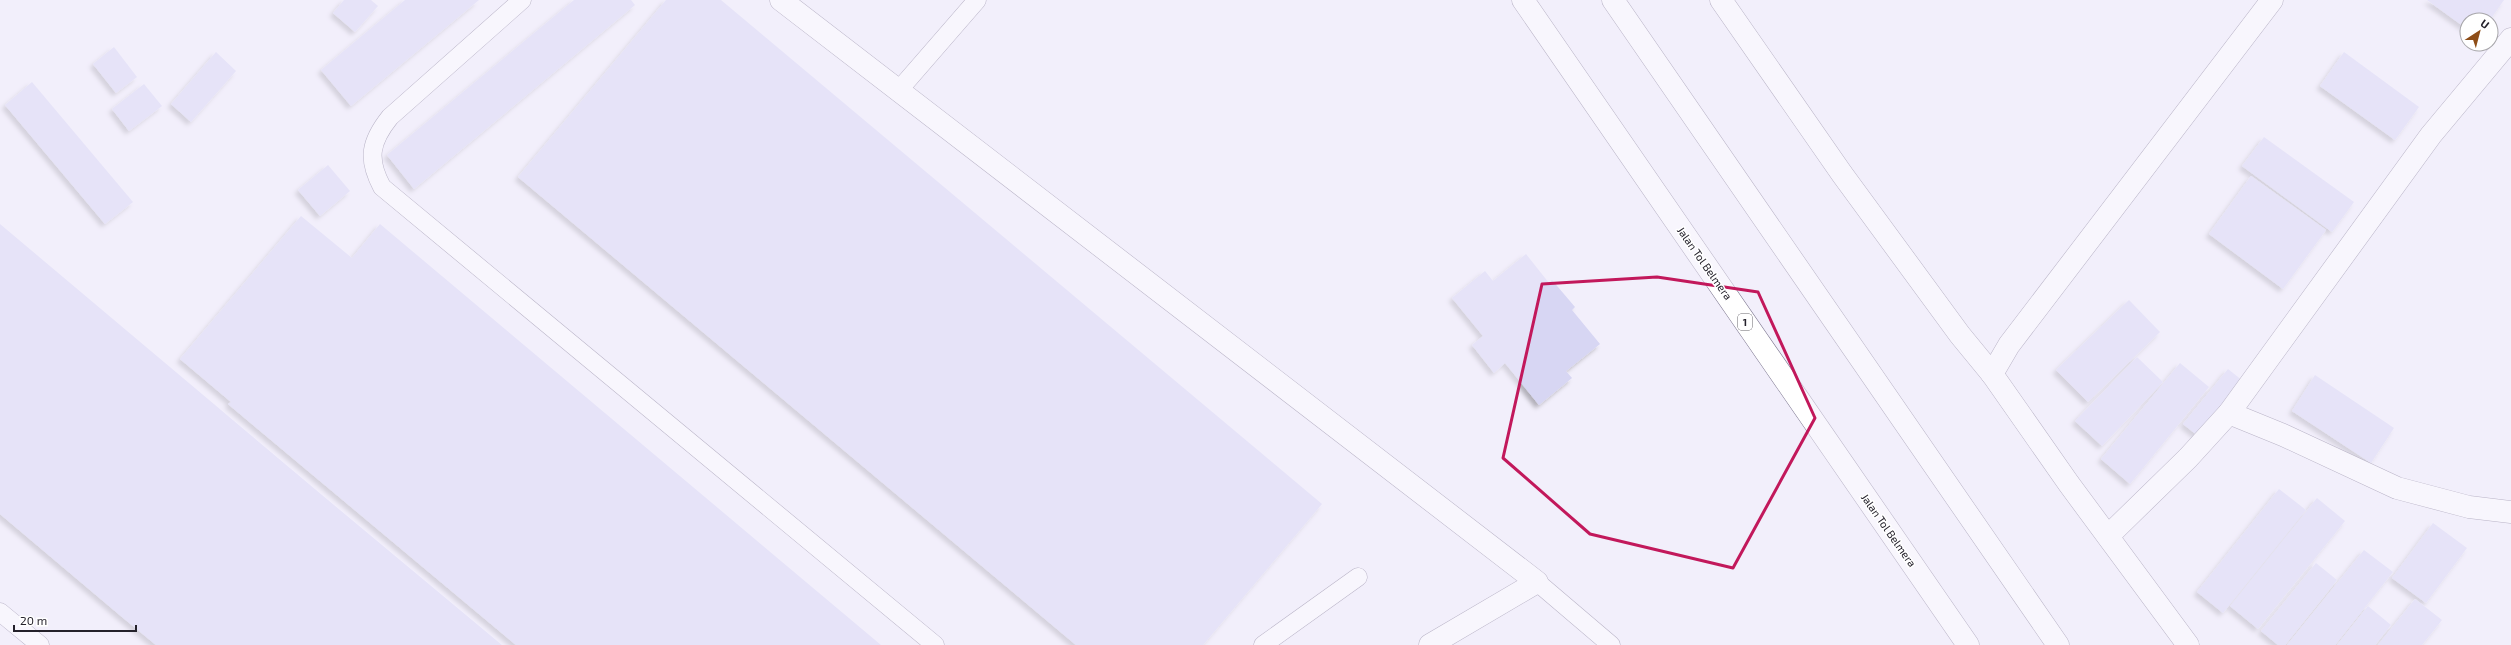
<svg xmlns="http://www.w3.org/2000/svg" width="2511" height="645" font-family="'Exo 2',sans-serif">
<style>
.building{fill:#d7d6f3;filter:url(#shadow)}
.lines{fill:none;stroke-linecap:round;stroke-linejoin:round}
.service-casing{stroke:#756e88;stroke-width:19}
.minor-casing{stroke:#756e88;stroke-width:23}
.motorway-casing{stroke:#756e88;stroke-width:23}
.service{stroke:#fff;stroke-width:18}
.minor{stroke:#fff;stroke-width:22}
.motorway{stroke:#fff;stroke-width:22}
.marked{fill:none;stroke:#c2185b;stroke-width:3;stroke-linejoin:round}
.labels{text-anchor:middle;dominant-baseline:central;stroke-width:3;stroke-linejoin:round;paint-order:stroke}
.shield{fill:#fff;stroke:#66646b;stroke-width:1}
.shield-label{font-size:10px;font-weight:bold;fill:#24212b}
.street-label{font-size:11px;fill:#24212b;stroke:#fff}
</style>
<defs>
<filter id="shadow"><feDropShadow dx="-3.5" dy="3.5" stdDeviation="2" flood-color="#0004"/></filter>
</defs>
<rect width="100%" height="100%" fill="#f2effb"/>
<g class="building">
<polygon points="344,0 371,0 378,6 355,32 333,13"/>
<polygon points="405,0 479,0 351,106 321,70"/>
<polygon points="574,0 631,0 635,5 414,189 387,155"/>
<polygon points="666,0 721,0 1322,504 1203,645 1076,645 518,177"/>
<polygon points="2427,0 2504,0 2490,20 2467,20 2467,29"/>
<polygon points="114,47 137,77 116,93 93,64"/>
<polygon points="216,52 236,71 191,122 171,104"/>
<polygon points="2344,52 2419,107 2395,140 2320,86"/>
<polygon points="32,82 133,202 105,224 5,105"/>
<polygon points="144,84 162,106 129,131 112,109"/>
<polygon points="2264,137 2354,202 2332,232 2242,166"/>
<polygon points="328,165 350,191 320,216 298,190"/>
<polygon points="2251,176 2326,230 2283,289 2209,234"/>
<polygon points="301,216 352,258 380,224 881,645 516,645 228,404 231,402 180,359"/>
<polygon points="0,224 322,495 502,645 156,645 122,617 0,514"/>
<polygon points="1526,254 1549,283 1552,280 1575,307 1572,310 1600,344 1566,371 1572,378 1539,405 1505,363 1494,373 1472,345 1483,336 1452,298 1485,271 1493,281"/>
<polygon points="2129,300 2160,332 2088,402 2056,370"/>
<polygon points="2137,357 2163,382 2102,446 2075,421"/>
<polygon points="2180,363 2209,387 2130,484 2101,459"/>
<polygon points="2228,369 2248,385 2203,440 2183,424"/>
<polygon points="2315,375 2394,428 2371,463 2292,411"/>
<polygon points="2279,489 2306,510 2223,613 2197,592"/>
<polygon points="2317,498 2345,521 2258,629 2230,606"/>
<polygon points="2433,523 2467,548 2426,603 2392,578"/>
<polygon points="2364,550 2393,572 2335,645 2287,645"/>
<polygon points="2316,563 2337,580 2285,645 2278,645 2261,631"/>
<polygon points="2415,599 2442,620 2422,645 2378,645"/>
<polygon points="2368,606 2391,625 2375,645 2337,645"/>
</g>
<g class="lines">
<defs>
<g id="service">
<path d="M522,0l-132,117c-20,25 -23,42 -8,70l553,458"/>
<polyline points="898,91 977,0"/>
<polyline points="1537,582 1611,645"/>
<polyline points="0,612 40,645"/>
<polyline points="1263,645 1358,577"/>
</g>
<g id="minor">
<polyline points="781,0 1537,582 1430,645"/>
<polyline points="1721,0 1842,174 1960,335 1992,374 2069,484 2188,645"/>
<polyline points="1992,374 2009,345 2272,0"/>
<polyline points="2229,413 2283,435 2397,488 2469,507 2511,512"/>
<polyline points="2108,536 2188,458 2229,413 2431,135 2511,39"/>
</g>
<g id="motorway">
<polyline points="1523,0 1968,645"/>
<polyline points="1613,0 2058,645"/>
</g>
</defs>
<use href="#service" class="service-casing"/>
<use href="#minor" class="minor-casing"/>
<use href="#motorway" class="motorway-casing"/>
<use href="#service" class="service"/>
<use href="#minor" class="minor"/>
<use href="#motorway" class="motorway"/>
</g>
<path d="M0 0H2511V645H0ZM1657,277l101,15 57,126 -82,150 -143,-34 -87,-76 39,-174z" fill="#f2effb" fill-opacity=".55" fill-rule="evenodd"/>
<path class="marked" d="M1657,277l101,15 57,126 -82,150 -143,-34 -87,-76 39,-174z"/>
<g class="labels">
<rect class="shield" x="1738" y="314" width="14" height="16" rx="3"/>
<g class="shield-label">
<text x="1745" y="322">1</text>
</g>
<g class="street-label">
<text transform="translate(1705 263) rotate(55)">Jalan Tol Belmera</text>
<text transform="translate(1889 530) rotate(55)">Jalan Tol Belmera</text>
</g>
</g>
<g transform="translate(2479 32) rotate(36)"><circle r="19" fill="#ffffff" stroke="#a7a6aa"/>
<path d="M0-3L7 15L0 10L-7 15Z" fill="#8e4d17"/>
<text y="-6" font-size="11" font-weight="bold" text-anchor="middle" fill="#24212b">U</text>
</g>
<path d="M14 625v6h122v-6" fill="none" stroke="#24212b" stroke-width="2"/>
<text x="20" y="625" font-size="12" fill="#24212b" stroke="#ffffff" stroke-width="3" paint-order="stroke">20 m</text>
</svg>
